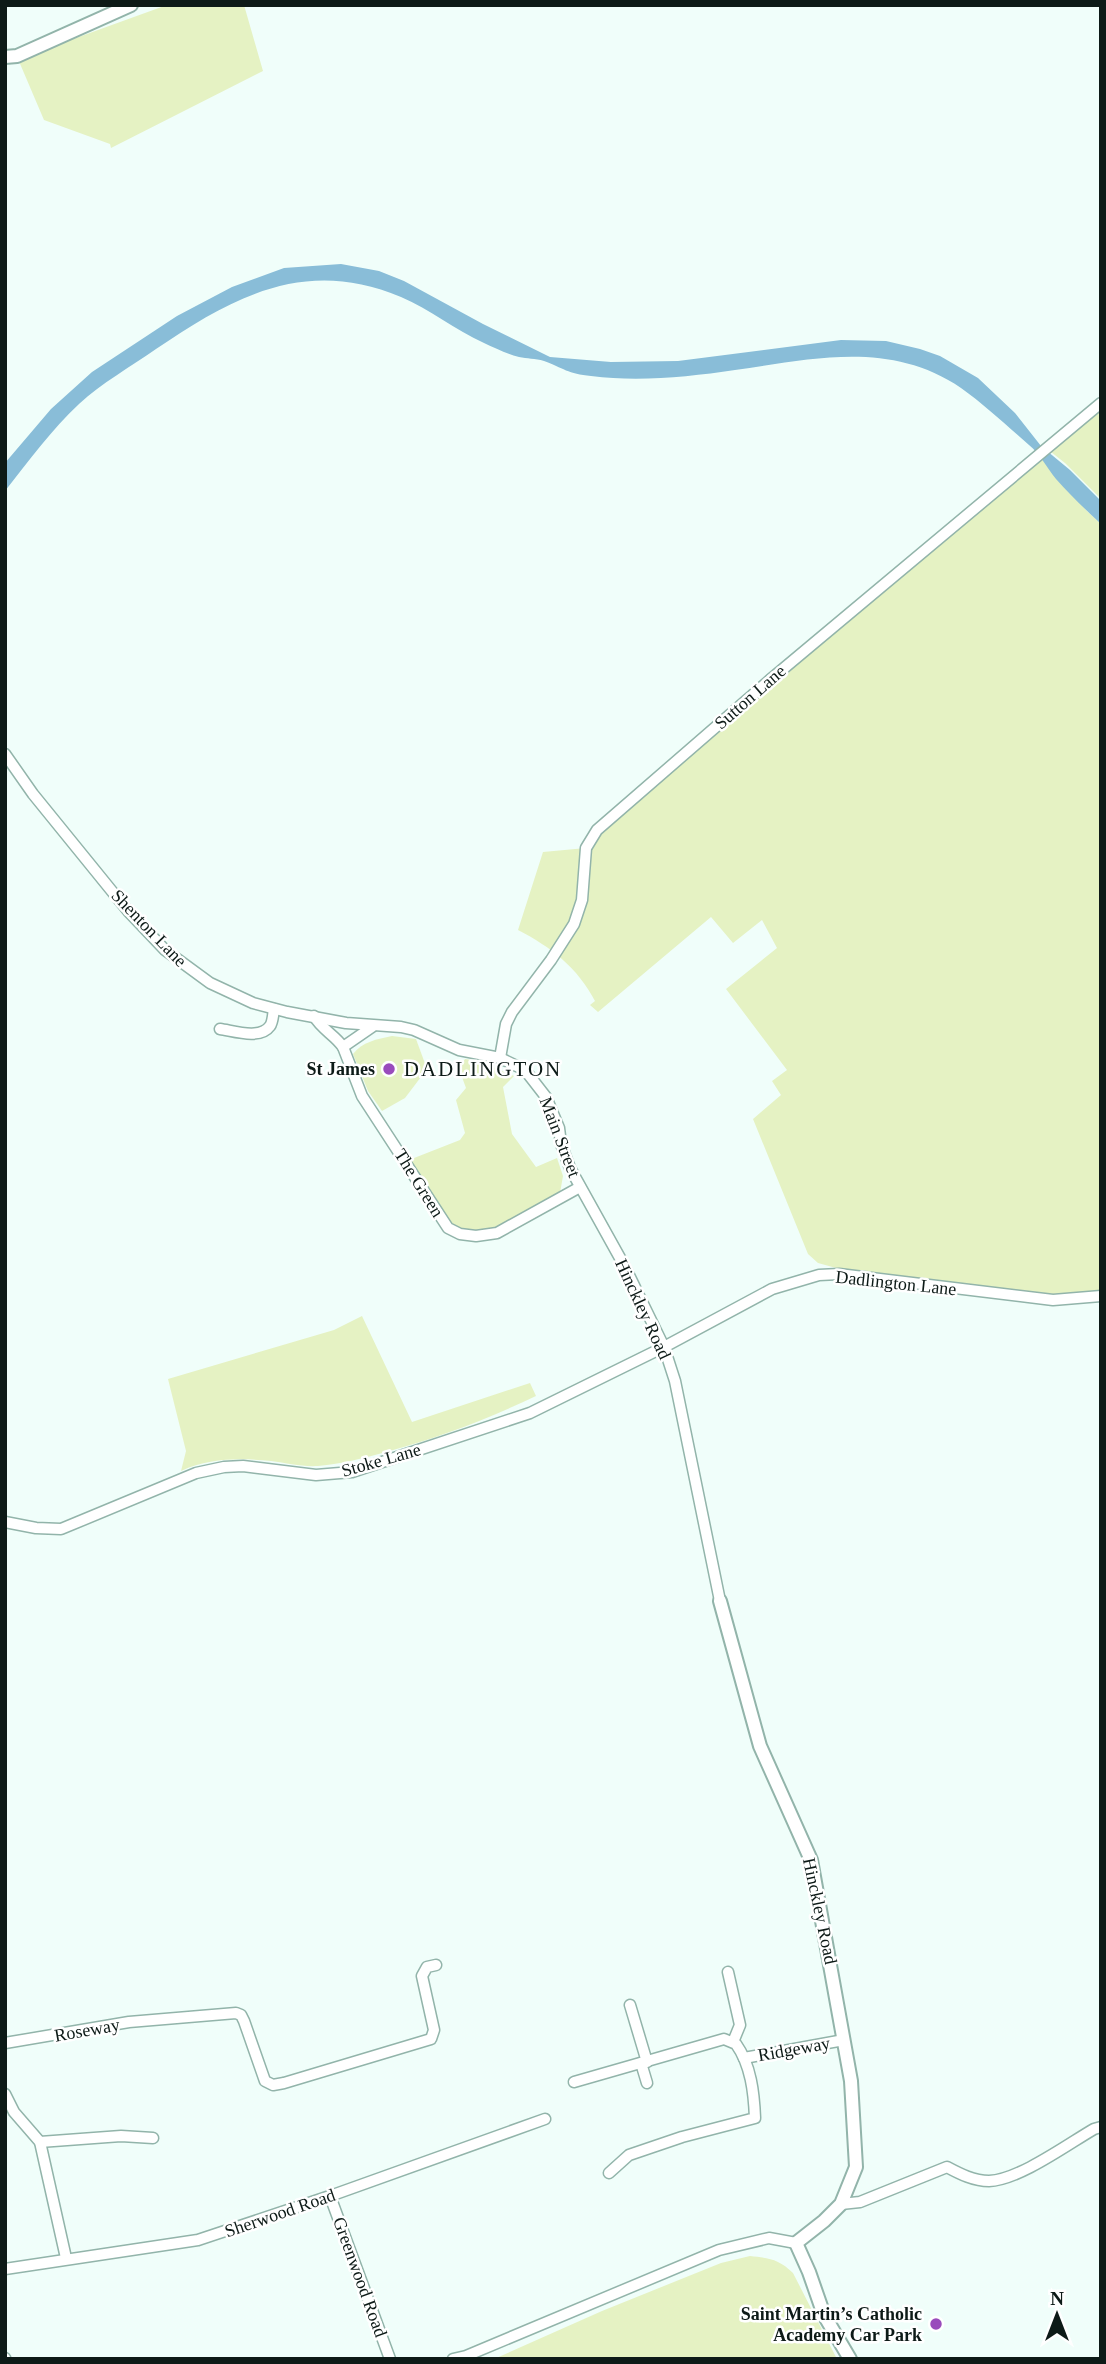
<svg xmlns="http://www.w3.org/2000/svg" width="1106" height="2364" font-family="Georgia,serif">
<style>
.green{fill:#e5f2c3}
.water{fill:#89bdd8}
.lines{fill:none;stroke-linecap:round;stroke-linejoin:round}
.minor-casing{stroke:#92b4aa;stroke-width:13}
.tertiary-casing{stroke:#92b4aa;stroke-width:16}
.minor{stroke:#fff;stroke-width:10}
.tertiary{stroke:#fff;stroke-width:12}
.poi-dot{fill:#994bbc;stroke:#fff;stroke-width:2.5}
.labels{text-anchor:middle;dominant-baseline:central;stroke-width:5;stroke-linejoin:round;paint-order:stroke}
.street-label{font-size:18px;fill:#0d1a17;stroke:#fff}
.poi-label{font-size:18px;font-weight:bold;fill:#0d1a17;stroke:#fff;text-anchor:end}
.quarter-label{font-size:21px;letter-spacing:2px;fill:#0d1a17;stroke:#fff}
</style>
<rect width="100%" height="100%" fill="#f0fefa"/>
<g class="green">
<polygon points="167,5 244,5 263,71 111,148 110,144 44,120 18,59"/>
<polygon points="1101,403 1101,499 1065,463 1046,448"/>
<path d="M1038,454l49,57 14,13v769l-48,1 -206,-23 -29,-8 -10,-9 -55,-135 28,-24 -9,-14 15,-11 -61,-81 51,-41 -15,-28 -29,23 -22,-26 -113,95 -8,-7 5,-4c-17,-33 -44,-54 -77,-71l25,-78 43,-4 11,-18z"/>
<path d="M392,1036l24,3 11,30 -22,29 -23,13 -14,-20 -15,-37c9,-12 24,-15 39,-18z"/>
<polygon points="465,1059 479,1061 514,1076 503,1087 512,1134 536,1167 557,1158 563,1176 560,1193 495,1230 476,1234 449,1226 409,1160 460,1140 465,1133 456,1100 466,1088 459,1069"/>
<path d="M362,1316l50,106 118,-39 6,13c-48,23 -98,42 -150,56 -22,6 -44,12 -68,14 -16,1 -31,-3 -47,-5 -31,-3 -61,-3 -90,10l5,-20 -18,-72 166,-49z"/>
<path d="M750,2256c19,2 29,3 43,17l44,86h-343l108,-48 119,-48z"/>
</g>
<path class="water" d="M341,264l38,7 25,10 79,43 67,33 61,5 67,-1 163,-21 45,1 34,8 20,7 38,22 37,35 26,33 29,24 31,31v23c-16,-15 -31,-29 -45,-45 -9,-11 -16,-25 -27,-34 -22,-19 -44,-40 -68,-57 -71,-48 -147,-29 -226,-18 -47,7 -97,12 -144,6 -23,-2 -28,-8 -47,-15 -9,-3 -17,-2 -25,-4 -12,-3 -24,-9 -35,-14 -29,-13 -54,-34 -83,-46 -95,-40 -167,-1 -245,52 -26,18 -54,34 -77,55 -26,24 -52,59 -74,87v-28l46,-54 41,-37 85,-56 55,-29 52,-19z"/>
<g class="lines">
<defs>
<g id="minor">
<polyline points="5,754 33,794 128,911 165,950 210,983 253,1003 287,1012 346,1023 401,1027 414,1030 459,1050 500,1058 525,1070 546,1097 559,1128 561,1144 570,1168 625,1267 664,1347 675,1381 720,1601"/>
<path d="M314,1016c7,13 21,19 29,31"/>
<polyline points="372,1027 343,1047 362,1096 448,1228 460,1234 476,1236 497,1233 580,1187"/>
<path d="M220,1029c14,2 40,11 50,-3 3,-4 3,-12 4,-17"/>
<polyline points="500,1058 506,1024 512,1012 551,960 574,924 582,900 586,848 597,830 771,679 1101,403"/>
<polyline points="5,1522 36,1528 61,1529 196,1473 224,1467 243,1466 316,1475 352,1472 530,1413 664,1347 772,1289 819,1275 839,1274 1053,1300 1101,1296"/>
<polyline points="728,1972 740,2025 733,2042"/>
<polyline points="630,2005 647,2062"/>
<polyline points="5,2043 129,2022 236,2013 241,2015 244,2021 265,2081 273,2085 284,2083 431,2039 434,2030 422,1976 427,1967 436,1965"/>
<polyline points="744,2058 844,2040"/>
<polyline points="641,2063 647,2083"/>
<path d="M574,2082l150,-43 12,5c15,21 18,49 19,74l-73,19 -53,18 -20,18"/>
<polyline points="5,2094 14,2112 40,2142 66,2258"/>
<polyline points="40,2142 121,2136 153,2138"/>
<polyline points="330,2196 390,2359"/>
<path d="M841,2204l19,-2 87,-35c13,7 27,14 42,14 30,-1 79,-37 105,-52l7,-2"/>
<polyline points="5,2269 198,2240 330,2196 545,2119"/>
<polyline points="5,2358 5,2359"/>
<polyline points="453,2359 466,2356 719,2250 769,2238 796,2243"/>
</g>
<g id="tertiary">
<polyline points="5,57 17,56 131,5"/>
<polyline points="720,1601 760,1746 811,1860 851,2081 856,2167 841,2204 824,2221 796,2243 809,2272 824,2315 850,2359"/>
</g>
</defs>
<use href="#minor" class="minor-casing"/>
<use href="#tertiary" class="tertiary-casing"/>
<use href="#minor" class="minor"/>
<use href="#tertiary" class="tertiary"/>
</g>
<g class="poi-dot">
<circle cx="389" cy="1069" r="7"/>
<circle cx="936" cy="2324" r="7"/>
</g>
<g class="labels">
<g class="street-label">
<text transform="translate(750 697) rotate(-41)">Sutton Lane</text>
<text transform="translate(149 928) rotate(46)">Shenton Lane</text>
<text transform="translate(560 1137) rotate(69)">Main Street</text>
<text transform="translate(419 1183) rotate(58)">The Green</text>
<text transform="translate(896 1283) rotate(6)">Dadlington Lane</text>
<text transform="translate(643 1309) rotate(65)">Hinckley Road</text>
<text transform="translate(381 1460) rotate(-16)">Stoke Lane</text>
<text transform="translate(820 1911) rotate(78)">Hinckley Road</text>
<text transform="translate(87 2030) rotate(-10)">Roseway</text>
<text transform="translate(794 2049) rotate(-10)">Ridgeway</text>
<text transform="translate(280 2213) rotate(-19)">Sherwood Road</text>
<text transform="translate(360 2277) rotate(70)">Greenwood Road</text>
</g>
<g class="poi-label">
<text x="375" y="1069">St James</text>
<text x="922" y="2314">Saint Martin’s Catholic<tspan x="922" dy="21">Academy Car Park</tspan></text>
</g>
<g class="quarter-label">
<text x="483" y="1069">DADLINGTON</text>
</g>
</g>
<rect width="1106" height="2364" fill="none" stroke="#0d1a17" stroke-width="14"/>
<g transform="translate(1057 2315)" stroke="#ffffff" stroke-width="5" paint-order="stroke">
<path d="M0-5L12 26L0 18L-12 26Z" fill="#0d1a17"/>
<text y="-10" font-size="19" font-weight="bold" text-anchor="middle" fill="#0d1a17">N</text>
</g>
</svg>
